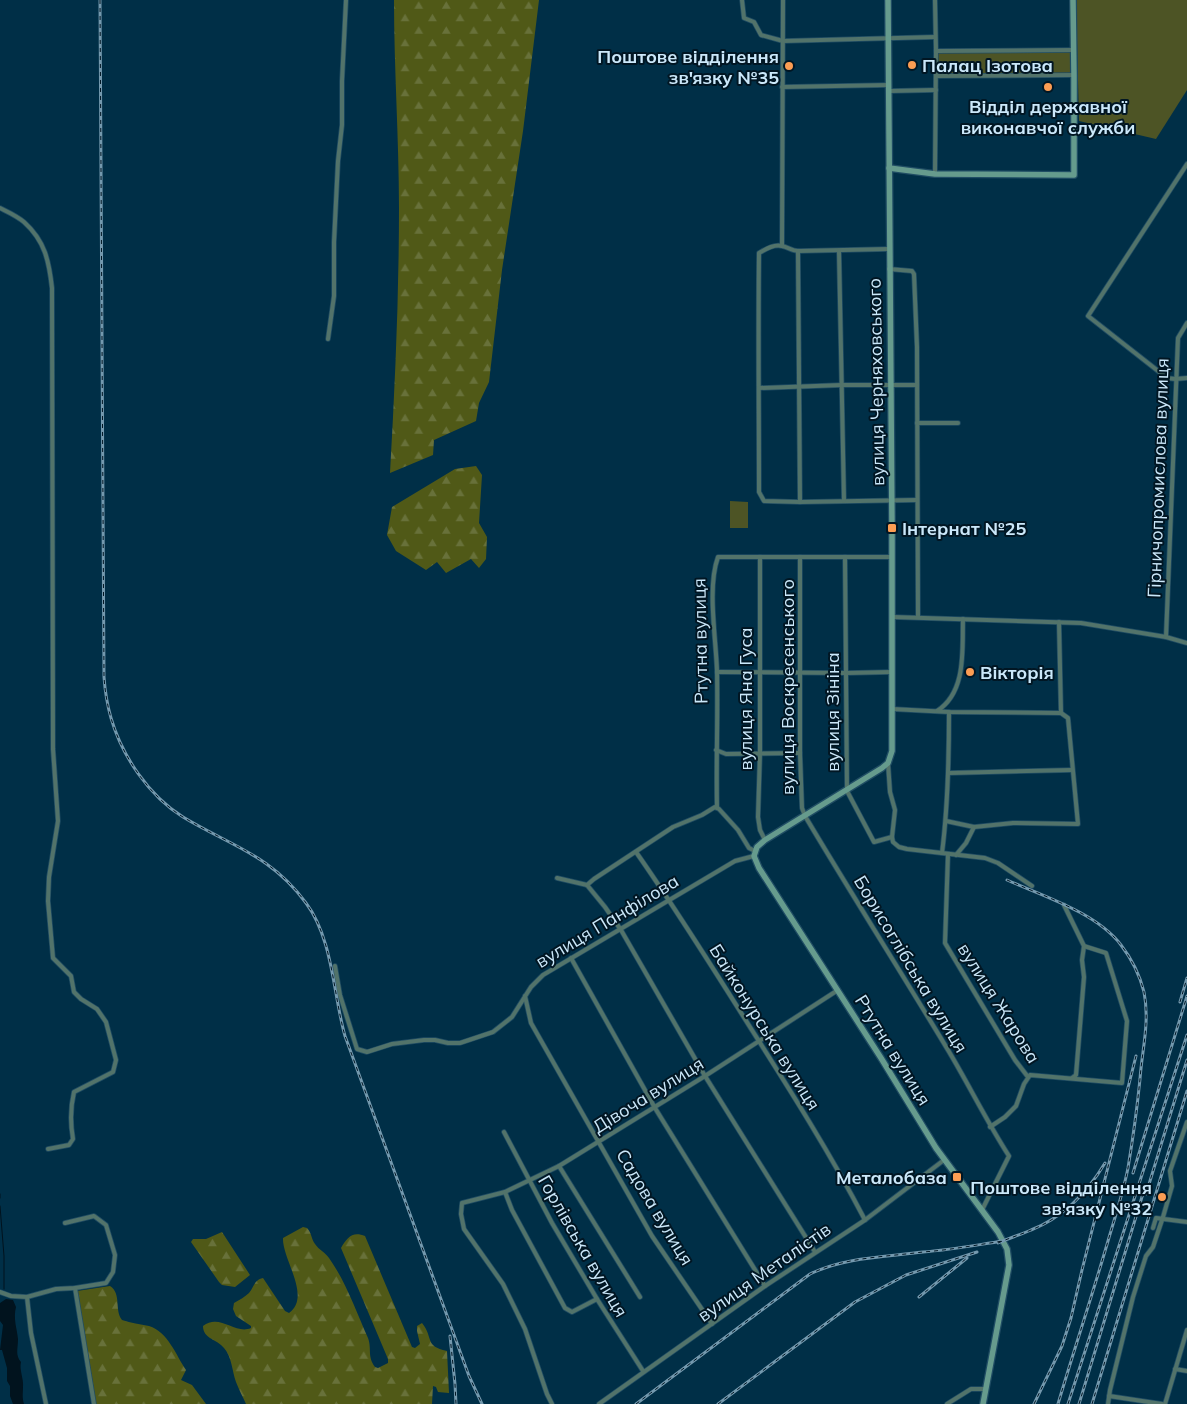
<svg xmlns="http://www.w3.org/2000/svg" width="1187" height="1404" font-family="Mulish,sans-serif">
<style>
.forest{fill:url(#forest-firs)}
.park{fill:#4d5425}
.water{fill:#01131e}
.lines{fill:none;stroke-linecap:round;stroke-linejoin:round}
.stream{stroke:#01131e;stroke-width:1}
.street-casing{stroke:#204d64;stroke-width:5.5}
.secondary-casing{stroke:#204d64;stroke-width:8}
.street{stroke:#52736a;stroke-width:4}
.secondary{stroke:#669b8d;stroke-width:5.5}
.rail-casing{stroke:#7499ae;stroke-width:3}
.rail{stroke:#011623;stroke-width:1;stroke-dasharray:4;stroke-linecap:butt}
.poi-dot{fill:#fc9d53;stroke:#011623;stroke-width:2}
.labels{text-anchor:middle;dominant-baseline:central;stroke-width:4;stroke-linejoin:round;paint-order:stroke}
.poi-label{font-size:18px;font-weight:bold;fill:#cbe8fa;stroke:#011623;text-anchor:end}
.street-label{font-size:18px;fill:#cbe8fa;stroke:#011623}
</style>
<defs>
<pattern id="forest-firs" width="22" height="20" patternUnits="userSpaceOnUse" patternTransform="scale(1.25)"><rect width="22" height="20" fill="#505917"/><path d="M5 1l3.5 6h-7zM16 11l3.5 6h-7z" fill="#68713a"/></pattern>
</defs>
<rect width="100%" height="100%" fill="#002f47"/>
<g class="forest">
<path d="M394,0h145l-16,131 -21,139 -13,112 -10,21 -3,18 -42,19 -1,15 -43,18c5,-88 9,-176 9,-265 0,-69 -5,-139 -5,-208z"/>
<polygon points="476,466 482,475 479,523 487,537 486,559 479,568 471,559 446,573 437,562 426,570 396,551 387,535 392,507 455,469"/>
<path d="M303,1227l4,1c5,5 4,11 8,16 4,6 10,8 14,14 17,24 27,53 39,80 4,11 -1,18 7,29l3,1 10,-5v-4l-47,-111c6,-10 11,-17 24,-12l47,111 3,1 5,-4 -3,-13v-5l5,-3c12,15 2,23 25,28l2,42 -11,-1 -2,-5 -3,-1 -1,18h-186c-3,-7 -7,-14 -10,-22 -4,-11 -4,-25 -12,-34 -7,-9 -21,-9 -21,-22 17,-13 32,9 48,2v-2l-15,-10 -3,-7 1,-6c5,-3 11,-6 15,-10 5,-6 5,-13 14,-15l22,33 4,2c23,-16 -7,-54 -6,-75z"/>
<polygon points="222,1232 250,1275 235,1287 222,1285 219,1282 191,1242 193,1239 206,1239"/>
<path d="M110,1286c12,8 4,24 12,34 9,3 18,4 27,6 19,6 27,29 37,44l-5,10 11,5 14,19h-112l-17,-113z"/>
</g>
<g class="park">
<polygon points="1076,0 1187,0 1187,90 1156,139 1079,121"/>
<polygon points="938,52 1072,52 1073,73 938,74"/>
<polygon points="730,501 748,502 748,528 730,528"/>
</g>
<path class="water" d="M6,1299l7,1 3,7c-3,12 1,21 2,32 0,10 -3,16 3,23 -2,8 3,17 2,25 0,7 -1,10 1,17h-11l-3,-8v-10l-3,-5v-13l-5,-18h-2l3,-25 -3,-4v-18z"/>
<g class="lines">
<g class="stream">
<polyline points="0,1198 0,1194"/>
<polyline points="0,1206 4,1256 4,1289"/>
</g>
<defs>
<g id="street">
<polyline points="742,0 744,18 754,22 761,35 783,41 935,37"/>
<polyline points="935,0 936,51 935,174"/>
<polyline points="936,51 1074,50"/>
<polyline points="936,76 1074,75"/>
<polyline points="782,87 889,85"/>
<polyline points="889,91 936,90"/>
<polyline points="1187,164 1088,316 1167,378 1175,379 1187,378"/>
<path d="M0,208c8,4 17,8 24,14 21,19 25,39 28,66l1,461 5,72 -9,56 -1,24 5,57 18,18 3,16 7,7 16,10 9,13 10,38 -3,12 -39,20c-4,17 -4,30 -1,47l-4,6 -21,4"/>
<polyline points="782,245 783,0"/>
<path d="M889,249l-91,2c-6,0 -10,-4 -16,-5 -8,-2 -16,3 -23,7 -1,80 0,159 0,239l5,9 36,1 117,-2"/>
<polyline points="798,251 800,502"/>
<polyline points="839,251 844,501"/>
<polyline points="889,269 912,271 914,274 917,347 918,617"/>
<polyline points="328,339 334,296 334,242 338,161 342,125 342,81 346,0"/>
<polyline points="759,388 842,385 917,385"/>
<polyline points="917,423 958,423"/>
<polyline points="760,557 760,753 758,817 760,830 765,840"/>
<path d="M800,557v196l2,55 3,8c47,79 96,156 143,234 21,35 39,72 61,106l-27,54"/>
<polyline points="845,557 847,791 874,842 892,837"/>
<polyline points="892,617 1081,623 1166,637 1187,643"/>
<polyline points="1166,637 1178,338 1187,323"/>
<polyline points="717,672 846,673 892,672"/>
<polyline points="892,709 949,712 1061,713"/>
<path d="M937,711c30,-19 25,-62 26,-92"/>
<polyline points="716,750 726,754 800,753"/>
<polyline points="888,763 890,792 895,810 892,837 893,842 899,847 907,849 985,858 998,863 1032,886"/>
<polyline points="949,773 1072,770"/>
<path d="M717,808c-1,-46 1,-92 0,-137 -1,-33 -10,-84 1,-114h173"/>
<polyline points="946,821 974,827 1013,823 1078,824 1068,718 1061,713 1059,622"/>
<path d="M636,852c40,57 77,116 114,175 40,63 80,126 115,193"/>
<path d="M942,853c6,-47 7,-94 7,-141"/>
<polyline points="948,854 945,943 1015,1060 1028,1077"/>
<polyline points="956,855 966,843 974,827"/>
<polyline points="557,878 587,885"/>
<polyline points="587,885 605,907 621,930 705,1076 815,1252"/>
<polyline points="587,885 594,879 673,827 702,815 715,807 719,809 738,830 749,848 755,851"/>
<polyline points="571,958 655,1108 765,1286"/>
<polyline points="335,966 340,995 357,1049 367,1052 392,1044 424,1040 435,1040 448,1043 460,1043 493,1032 512,1017 531,987 543,975 735,861 754,856"/>
<polyline points="525,996 531,1023 652,1236 712,1324"/>
<polyline points="1072,1078 1076,1075 1084,977 1082,960 1084,946"/>
<polyline points="990,1127 1005,1117 1016,1106 1024,1084 1030,1075 1122,1083 1127,1021 1106,953 1084,946 1064,905"/>
<polyline points="504,1132 552,1223 597,1299 643,1371"/>
<polyline points="559,1166 640,1297"/>
<polyline points="505,1192 512,1210 565,1308 572,1312 597,1299"/>
<polyline points="1153,1228 1156,1218 1187,1222"/>
<polyline points="75,1288 94,1404"/>
<polyline points="0,1292 11,1296 27,1297 56,1289 75,1288 106,1283 113,1272 115,1255 106,1225 94,1216 65,1223"/>
<polyline points="27,1297 31,1333 46,1404"/>
<polyline points="1175,1369 1187,1371"/>
<polyline points="1109,1396 1162,1404"/>
<polyline points="552,1404 547,1394 525,1329 503,1284 464,1229 461,1214 462,1203 505,1192 559,1166 705,1076 838,990"/>
<polyline points="599,1404 765,1286 865,1220 944,1160"/>
<polyline points="947,1404 971,1389 986,1389"/>
<polyline points="1108,1404 1110,1390 1133,1297 1146,1256 1153,1247 1163,1217 1172,1186 1170,1171 1187,1122"/>
<polyline points="1165,1404 1187,1330"/>
</g>
<g id="secondary">
<polyline points="888,0 892,528 892,751 888,763 882,768 765,840 757,847 754,856 759,868 881,1058 936,1148 998,1232 1007,1249 1009,1265 983,1404"/>
<polyline points="889,168 935,174 1074,175 1074,75 1073,0"/>
</g>
</defs>
<use href="#street" class="street-casing"/>
<use href="#secondary" class="secondary-casing"/>
<use href="#street" class="street"/>
<use href="#secondary" class="secondary"/>
<defs>
<g id="rail">
<path d="M100,0l4,677c1,14 3,27 7,41 11,38 38,78 72,99 48,29 88,38 123,86 27,36 27,91 39,133l124,340 13,28"/>
<path d="M1007,880c36,16 90,33 114,65 10,13 19,31 23,47 6,30 -2,58 -4,87 -3,30 -7,59 -12,89 -5,25 -13,49 -20,73 -16,55 -34,109 -50,163"/>
<polyline points="1180,1002 1187,978"/>
<polyline points="1133,1173 1187,996"/>
<polyline points="1146,1194 1187,1060"/>
<path d="M998,1243c11,-5 22,-8 33,-13 33,-13 56,-37 74,-67"/>
<polyline points="919,1297 967,1258"/>
<polyline points="450,1336 455,1384 456,1404"/>
<path d="M636,1404l174,-130c35,-17 75,-17 113,-22 27,-2 53,-7 80,-11"/>
<polyline points="718,1404 855,1302 906,1275 977,1252"/>
<polyline points="1034,1404 1062,1346 1071,1318 1082,1270 1136,1056"/>
<polyline points="1068,1404 1187,1035"/>
<polyline points="1079,1404 1145,1187"/>
<polyline points="1092,1404 1187,1091"/>
</g>
</defs>
<use href="#rail" class="rail-casing"/>
<use href="#rail" class="rail"/>
</g>
<g class="poi-dot">
<circle cx="912" cy="65" r="5"/>
<circle cx="789" cy="66" r="5"/>
<circle cx="1048" cy="87" r="5"/>
<rect x="887" y="523" width="10" height="10" rx="2.5"/>
<circle cx="970" cy="672" r="5"/>
<rect x="952" y="1172" width="10" height="10" rx="2.5"/>
<circle cx="1162" cy="1197" r="5"/>
</g>
<g class="labels">
<g class="poi-label">
<text x="779" y="56">Поштове відділення<tspan x="779" dy="21">зв'язку №35</tspan></text>
<text x="922" y="65" text-anchor="start">Палац Ізотова</text>
<text x="1048" y="106" text-anchor="middle">Відділ державної<tspan x="1048" dy="21">виконавчої служби</tspan></text>
<text x="902" y="528" text-anchor="start">Інтернат №25</text>
<text x="980" y="672" text-anchor="start">Вікторія</text>
<text x="947" y="1177">Металобаза</text>
<text x="1152" y="1187">Поштове відділення<tspan x="1152" dy="21">зв'язку №32</tspan></text>
</g>
<g class="street-label">
<text transform="translate(876 382) rotate(-91)">вулиця Черняховського</text>
<text transform="translate(1158 478) rotate(-88)">Гірничопромислова вулиця</text>
<text transform="translate(700 641) rotate(-91)">Ртутна вулиця</text>
<text transform="translate(787 687) rotate(-90)">вулиця Воскресенського</text>
<text transform="translate(745 699) rotate(-90)">вулиця Яна Гуса</text>
<text transform="translate(832 712) rotate(-90)">вулиця Зініна</text>
<text transform="translate(607 921) rotate(-31)">вулиця Панфілова</text>
<text transform="translate(911 964) rotate(59)">Борисоглібська вулиця</text>
<text transform="translate(999 1003) rotate(58)">вулиця Жарова</text>
<text transform="translate(765 1027) rotate(58)">Байконурська вулиця</text>
<text transform="translate(893 1050) rotate(58)">Ртутна вулиця</text>
<text transform="translate(648 1095) rotate(-32)">Дівоча вулиця</text>
<text transform="translate(655 1207) rotate(59)">Садова вулиця</text>
<text transform="translate(583 1246) rotate(60)">Горлівська вулиця</text>
<text transform="translate(764 1272) rotate(-35)">вулиця Металістів</text>
</g>
</g>
</svg>
